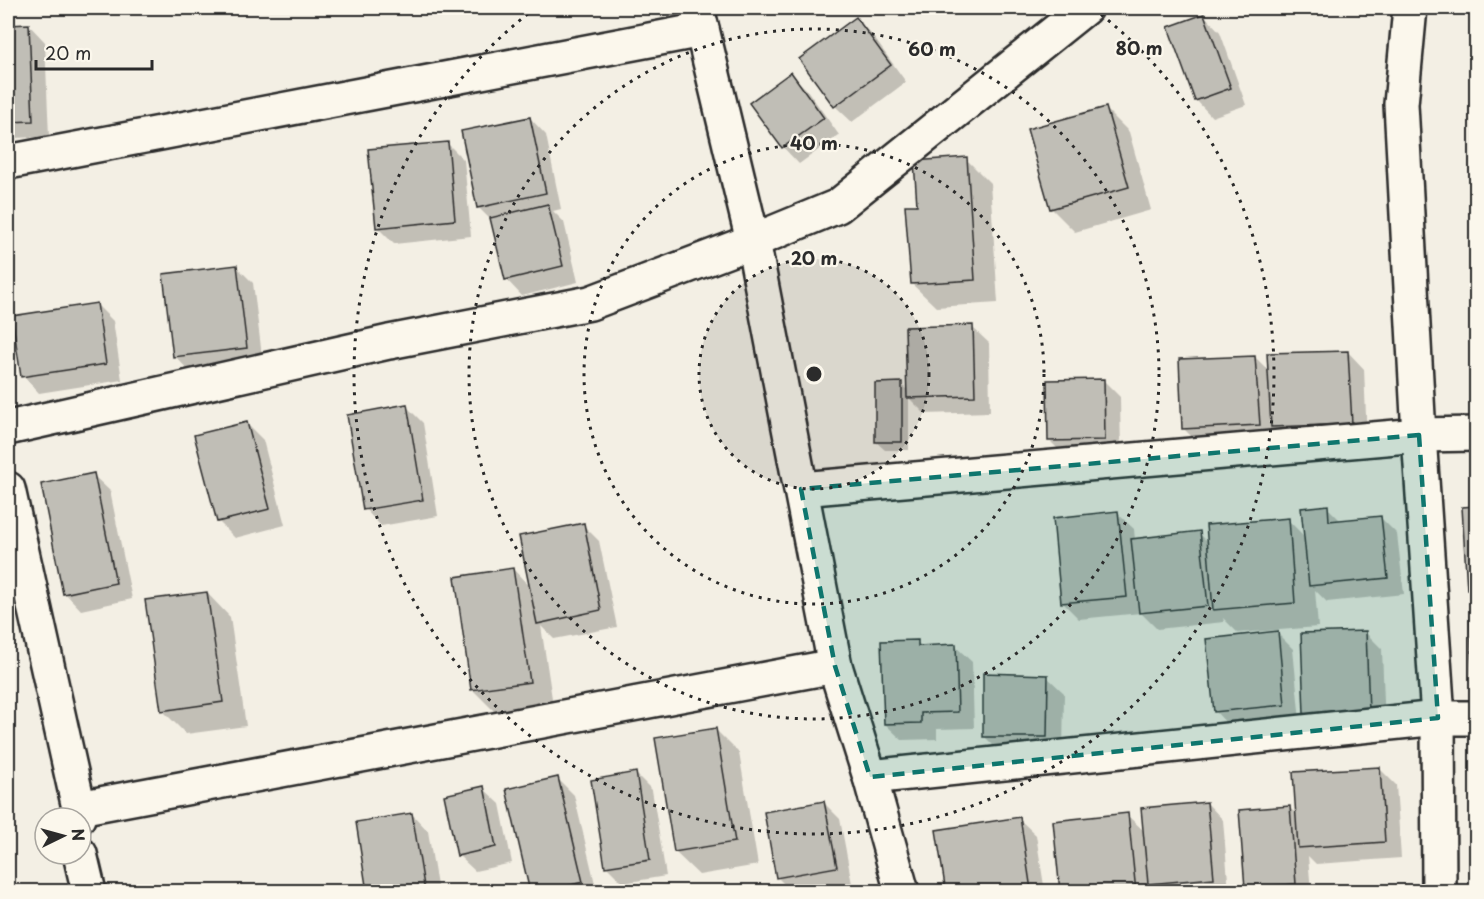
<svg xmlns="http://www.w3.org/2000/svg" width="1484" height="899" font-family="'Playpen Sans',sans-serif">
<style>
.shadow{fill:#0003}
.building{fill:#c0beb6;stroke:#2b2b2b;stroke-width:1.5}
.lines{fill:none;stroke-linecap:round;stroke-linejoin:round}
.minor-casing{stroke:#2b2b2b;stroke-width:38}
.minor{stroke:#fbf7ec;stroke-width:33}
.marked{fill:#0f766e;fill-opacity:0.2;stroke:#0f766e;stroke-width:4.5;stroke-dasharray:12 8;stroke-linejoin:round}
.ring{fill:none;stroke:#2b2b2b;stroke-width:3;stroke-dasharray:3 6}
.centre{fill:#2b2b2b;stroke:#fbf7ec;stroke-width:3}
.ring-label{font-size:18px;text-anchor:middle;font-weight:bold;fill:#2b2b2b;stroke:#fbf7ec;stroke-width:4.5;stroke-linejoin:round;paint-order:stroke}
</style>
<rect width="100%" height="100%" fill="#f3efe4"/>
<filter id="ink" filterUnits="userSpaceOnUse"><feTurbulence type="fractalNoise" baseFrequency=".0167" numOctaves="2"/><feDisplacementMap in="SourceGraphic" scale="12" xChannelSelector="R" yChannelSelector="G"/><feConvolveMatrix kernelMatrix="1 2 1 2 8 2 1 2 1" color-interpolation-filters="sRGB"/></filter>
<g filter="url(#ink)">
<g class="shadow">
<polygon points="1204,15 1220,32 1246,105 1212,117 1196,100"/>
<polygon points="856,19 872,35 906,82 852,122 835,106"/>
<polygon points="29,25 45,42 49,137 8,138 8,26"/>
<polygon points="791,74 807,90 839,135 799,164 783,147 751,103"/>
<polygon points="1106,109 1129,132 1151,210 1075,232 1051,208"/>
<polygon points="530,118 546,135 561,209 553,211 564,222 578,282 522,296 506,279 492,221 478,207"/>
<polygon points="447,143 464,160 471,236 394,244 377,227"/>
<polygon points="966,159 990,183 998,303 936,307 912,284 919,206"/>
<polygon points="236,266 253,283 263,364 191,373 175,356"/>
<polygon points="96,304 113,321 122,380 39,393 23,376"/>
<polygon points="972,327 989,343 990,412 925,414 909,398 909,450 885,450 876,442 901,384 908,391"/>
<polygon points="1348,352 1364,369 1367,440 1288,442 1275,429 1275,441 1200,445 1184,429 1255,357 1270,372"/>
<polygon points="1104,381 1120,397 1121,456 1066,457 1049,440"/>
<polygon points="406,406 423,423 438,516 381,526 365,509"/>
<polygon points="246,423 263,440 285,525 235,538 219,522 196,436"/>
<polygon points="93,475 110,491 132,599 81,610 65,593"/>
<polygon points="1327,507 1342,522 1381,518 1397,534 1404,594 1327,602 1315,590 1318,627 1238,633 1223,618 1224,622 1157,629 1141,613 1079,619 1063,603 1117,513 1134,529 1135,540 1199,533 1209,543 1288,520 1305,537"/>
<polygon points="1476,507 1476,597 1469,590 1464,508"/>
<polygon points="583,525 599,541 617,627 554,639 541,626 553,705 496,713 473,690 457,578 513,569 531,588"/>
<polygon points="207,593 230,617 246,726 186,734 162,710"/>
<polygon points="1476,617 1476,699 1474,697 1471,618"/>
<polygon points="1365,632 1382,649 1385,728 1322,730 1305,713"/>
<polygon points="1277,633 1293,649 1300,721 1231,728 1215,711"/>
<polygon points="917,642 923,647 955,646 972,662 974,728 937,729 937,739 902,740 885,724"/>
<polygon points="1047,677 1064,693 1063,753 1001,753 984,736"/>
<polygon points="716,730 739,753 758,865 699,875 675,852"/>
<polygon points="1379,768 1396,785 1401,858 1316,864 1308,856 1311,892 1251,892 1246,887 1289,807 1297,815"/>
<polygon points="636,774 652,790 666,876 623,883 606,866"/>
<polygon points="558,779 574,795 597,892 532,892"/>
<polygon points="483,788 500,804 512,863 475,871 458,855"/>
<polygon points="824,803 840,819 852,884 806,892 792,892 777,877"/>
<polygon points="1207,803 1223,820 1229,892 1157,892 1149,883 1150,892 1062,892 1127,815 1145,832"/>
<polygon points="412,814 428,831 438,892 369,892"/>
<polygon points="1019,819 1036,835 1045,892 947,892"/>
</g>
<g class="building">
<polygon points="1204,14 1231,88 1195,101 1168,27"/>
<polygon points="856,17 891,65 834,107 799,59"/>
<polygon points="29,24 33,121 8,122 8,25"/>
<polygon points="791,72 824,118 782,148 749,103"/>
<polygon points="1106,107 1129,187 1050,209 1027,129"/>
<polygon points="530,117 546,193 477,208 461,131"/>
<polygon points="448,142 455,220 376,228 368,149"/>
<polygon points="967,157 975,280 911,284 905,205 917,205 914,161"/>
<polygon points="548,204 563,266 505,280 490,218"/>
<polygon points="237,265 247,348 173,357 163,274"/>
<polygon points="97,303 106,364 21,377 12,316"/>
<polygon points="973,325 975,396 907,398 905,327"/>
<polygon points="1348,351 1352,424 1271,427 1267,353"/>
<polygon points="1255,356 1260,425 1182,429 1179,359"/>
<polygon points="1104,379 1105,440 1048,441 1047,380"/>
<polygon points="902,382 902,442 875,442 875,383"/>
<polygon points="407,404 423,500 363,510 347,415"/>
<polygon points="247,422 270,509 217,522 194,435"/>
<polygon points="94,473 116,583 63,594 41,484"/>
<polygon points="1328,505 1329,521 1381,516 1388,578 1309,586 1301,508"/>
<polygon points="1476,506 1476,590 1467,590 1462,507"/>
<polygon points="1118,511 1127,597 1061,603 1053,518"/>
<polygon points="1289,518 1295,603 1213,610 1206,525"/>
<polygon points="584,523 601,610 537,624 519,536"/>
<polygon points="1200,531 1208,606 1139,613 1131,539"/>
<polygon points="513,568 530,682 471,690 455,577"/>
<polygon points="207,592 223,702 161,711 145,600"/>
<polygon points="1470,616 1476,616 1476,697 1473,697"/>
<polygon points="1278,631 1285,705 1214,712 1206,639"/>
<polygon points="1366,631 1369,712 1304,714 1301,633"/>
<polygon points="918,640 918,646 956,644 958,712 921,713 921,723 884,724 881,641"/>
<polygon points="983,673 1048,675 1047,737 983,737"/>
<polygon points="716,728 735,842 674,852 655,738"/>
<polygon points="1380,767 1385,842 1298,848 1293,772"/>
<polygon points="636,772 650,860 605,867 591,780"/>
<polygon points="558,777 583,882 542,892 530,892 506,789"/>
<polygon points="484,786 496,847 457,856 444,795"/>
<polygon points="824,801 837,867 776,878 764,812"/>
<polygon points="1207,802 1214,878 1148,884 1141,808"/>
<polygon points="1290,806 1296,884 1245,888 1239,810"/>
<polygon points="412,813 425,892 367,892 356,822"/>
<polygon points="1128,813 1136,892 1060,892 1053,821"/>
<polygon points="1020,817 1031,890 1020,892 946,892 936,830"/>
</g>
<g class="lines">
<defs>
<g id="minor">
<polyline points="697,8 753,241 835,666 870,777 902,892"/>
<polyline points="1410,8 1401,104 1419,435 1438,718 1439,892"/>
<polyline points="8,162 702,30"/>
<polyline points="8,428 389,342 590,303 753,241 838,206 1085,8"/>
<polyline points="8,489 79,808 78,818"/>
<polyline points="801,489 1419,435 1476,434"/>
<polyline points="870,777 1438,718 1476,718"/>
<polyline points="79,808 835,666"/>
<polyline points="80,854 89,892"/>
</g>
</defs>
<use href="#minor" class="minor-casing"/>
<use href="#minor" class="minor"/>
</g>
</g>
<path class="marked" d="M1419,435l19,283 -568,59 -35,-111 -34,-177z"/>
<circle cx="814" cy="374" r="115" fill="#2b2b2b" fill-opacity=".12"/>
<g class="ring">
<circle cx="814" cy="374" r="115"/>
<circle cx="814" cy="374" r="230"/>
<circle cx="814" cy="374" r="345"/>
<path d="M1094 9A460 460 0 1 1 534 9"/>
</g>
<circle cx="814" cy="374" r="9" class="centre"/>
<g class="ring-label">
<text x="1139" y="55">80 m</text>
<text x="932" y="56">60 m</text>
<text x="814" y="150">40 m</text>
<text x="814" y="265">20 m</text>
</g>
<rect width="1484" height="899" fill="none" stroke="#fbf7ec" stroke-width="30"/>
<rect x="15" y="15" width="1454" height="869" fill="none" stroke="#2b2b2b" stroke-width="2" filter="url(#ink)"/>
<g transform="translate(63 836) rotate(85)"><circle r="28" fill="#fbf7ec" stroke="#a8a59f" stroke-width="1.5"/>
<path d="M0-4.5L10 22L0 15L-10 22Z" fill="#2b2b2b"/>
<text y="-9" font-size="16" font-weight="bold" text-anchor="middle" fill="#2b2b2b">N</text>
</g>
<path d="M36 60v9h116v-9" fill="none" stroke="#2b2b2b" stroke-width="3"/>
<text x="45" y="60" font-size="18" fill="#2b2b2b" stroke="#fbf7ec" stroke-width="4.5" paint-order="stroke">20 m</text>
</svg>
